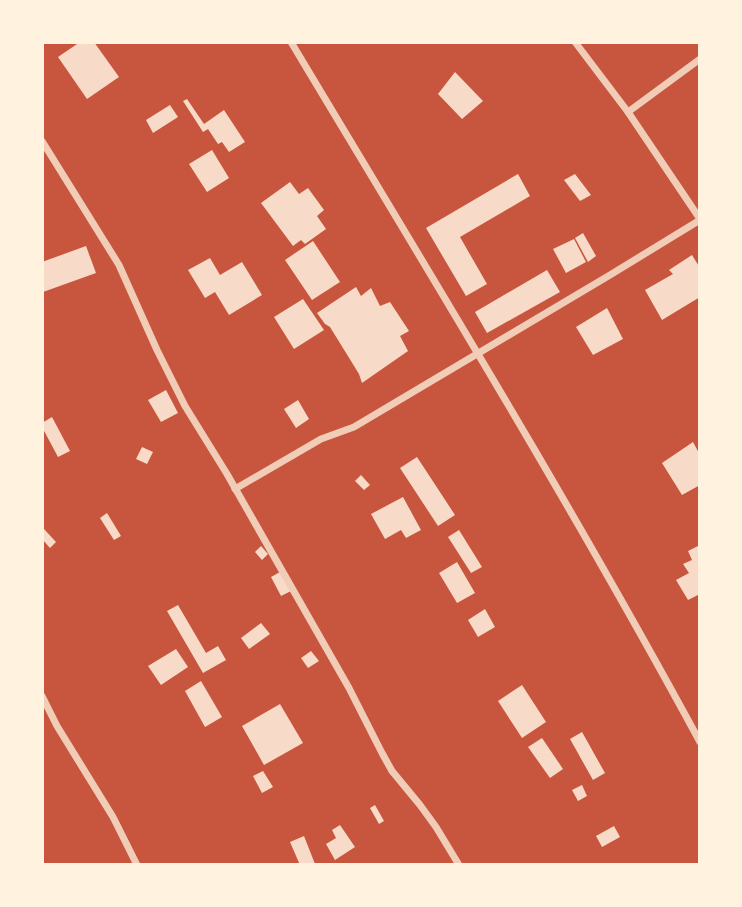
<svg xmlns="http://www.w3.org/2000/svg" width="742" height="907" font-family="Signika,sans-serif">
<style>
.building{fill:#f7dbc8}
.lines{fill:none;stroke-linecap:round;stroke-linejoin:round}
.minor{stroke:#f1ccb7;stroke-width:7}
</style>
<rect width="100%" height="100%" fill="#c8553d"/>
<g class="building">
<polygon points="80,42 94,42 119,77 87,99 58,57"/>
<polygon points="455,72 483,101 462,119 438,94"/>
<polygon points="187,99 204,124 224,110 245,142 229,152 222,142 218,144 208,129 203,132 183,101"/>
<polygon points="170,105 178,117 153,133 146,120"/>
<polygon points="212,150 229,178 207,192 189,164"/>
<polygon points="518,174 530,196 460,237 487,284 466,296 426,228"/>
<polygon points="575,174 591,195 580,201 564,180"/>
<polygon points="290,182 299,194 308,188 324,210 317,216 326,229 305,244 301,240 293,246 261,203"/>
<polygon points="583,233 596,256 588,262 575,238"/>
<polygon points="574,239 586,262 566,273 553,249"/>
<polygon points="313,241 340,282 312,300 285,260"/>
<polygon points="86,246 96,273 43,292 42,262"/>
<polygon points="692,255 700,268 700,297 662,320 645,290 673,274 669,270"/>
<polygon points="210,258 220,275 242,262 262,295 229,315 215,292 205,298 188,270"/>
<polygon points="547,270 560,292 487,333 475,312"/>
<polygon points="356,287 361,296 371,288 380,306 390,302 409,331 400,336 408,351 362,383 359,374 330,327 325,324 317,313"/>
<polygon points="303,299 324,330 294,349 274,317"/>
<polygon points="607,308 623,339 593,355 576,327"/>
<polygon points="166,390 178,413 161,422 148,400"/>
<polygon points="298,400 309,419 296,428 284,409"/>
<polygon points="52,417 70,451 58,457 42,427 42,423"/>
<polygon points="693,442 700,455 700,485 682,495 662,463"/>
<polygon points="142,447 153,452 147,464 136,459"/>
<polygon points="417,457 455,515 438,526 400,468"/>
<polygon points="361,475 370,485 364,490 355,481"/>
<polygon points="403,497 421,530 406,538 401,530 385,539 371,514"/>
<polygon points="107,513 121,536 114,540 100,518"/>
<polygon points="44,529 56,542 50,548 42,539 42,530"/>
<polygon points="459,530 482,567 471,573 448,537"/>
<polygon points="700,545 700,594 688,600 676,580 689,573 683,564 692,560 688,551"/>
<polygon points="261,546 268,554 262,560 255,552"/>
<polygon points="457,562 475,593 457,603 439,573"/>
<polygon points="280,572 291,591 281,596 271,577"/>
<polygon points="178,605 206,653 218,646 226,660 203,673 167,611"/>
<polygon points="485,609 495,627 478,637 468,620"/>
<polygon points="261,623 270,634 249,649 241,638"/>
<polygon points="176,649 188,667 161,685 148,666"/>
<polygon points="311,651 319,661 308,668 301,658"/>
<polygon points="201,681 222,717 205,727 185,691"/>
<polygon points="522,685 546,722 522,738 498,701"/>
<polygon points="280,704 303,743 264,765 242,726"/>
<polygon points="582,732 605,773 593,780 570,739"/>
<polygon points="542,738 563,769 550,778 528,747"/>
<polygon points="263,771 273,787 262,793 253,776"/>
<polygon points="582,785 587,796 578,801 572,790"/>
<polygon points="375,805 384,821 379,824 370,808"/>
<polygon points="340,825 355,847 335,860 326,844 336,838 332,830"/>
<polygon points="614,826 620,837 602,847 596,836"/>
<polygon points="304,836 315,864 311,865 300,865 290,842"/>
</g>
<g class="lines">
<g class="minor">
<path d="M291,42c139,232 280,462 409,700"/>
<polyline points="575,42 628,112 700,219"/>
<polyline points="628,112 700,59"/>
<polyline points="42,141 119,265 157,350 185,406 227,474 349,688 382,753 392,771 420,805 436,827 459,865"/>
<polyline points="235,489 321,439 354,427 610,275 700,220"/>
<polyline points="42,696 57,726 113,817 137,865"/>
</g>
</g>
<rect width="742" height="907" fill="none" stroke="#fff3e0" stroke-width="88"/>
</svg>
